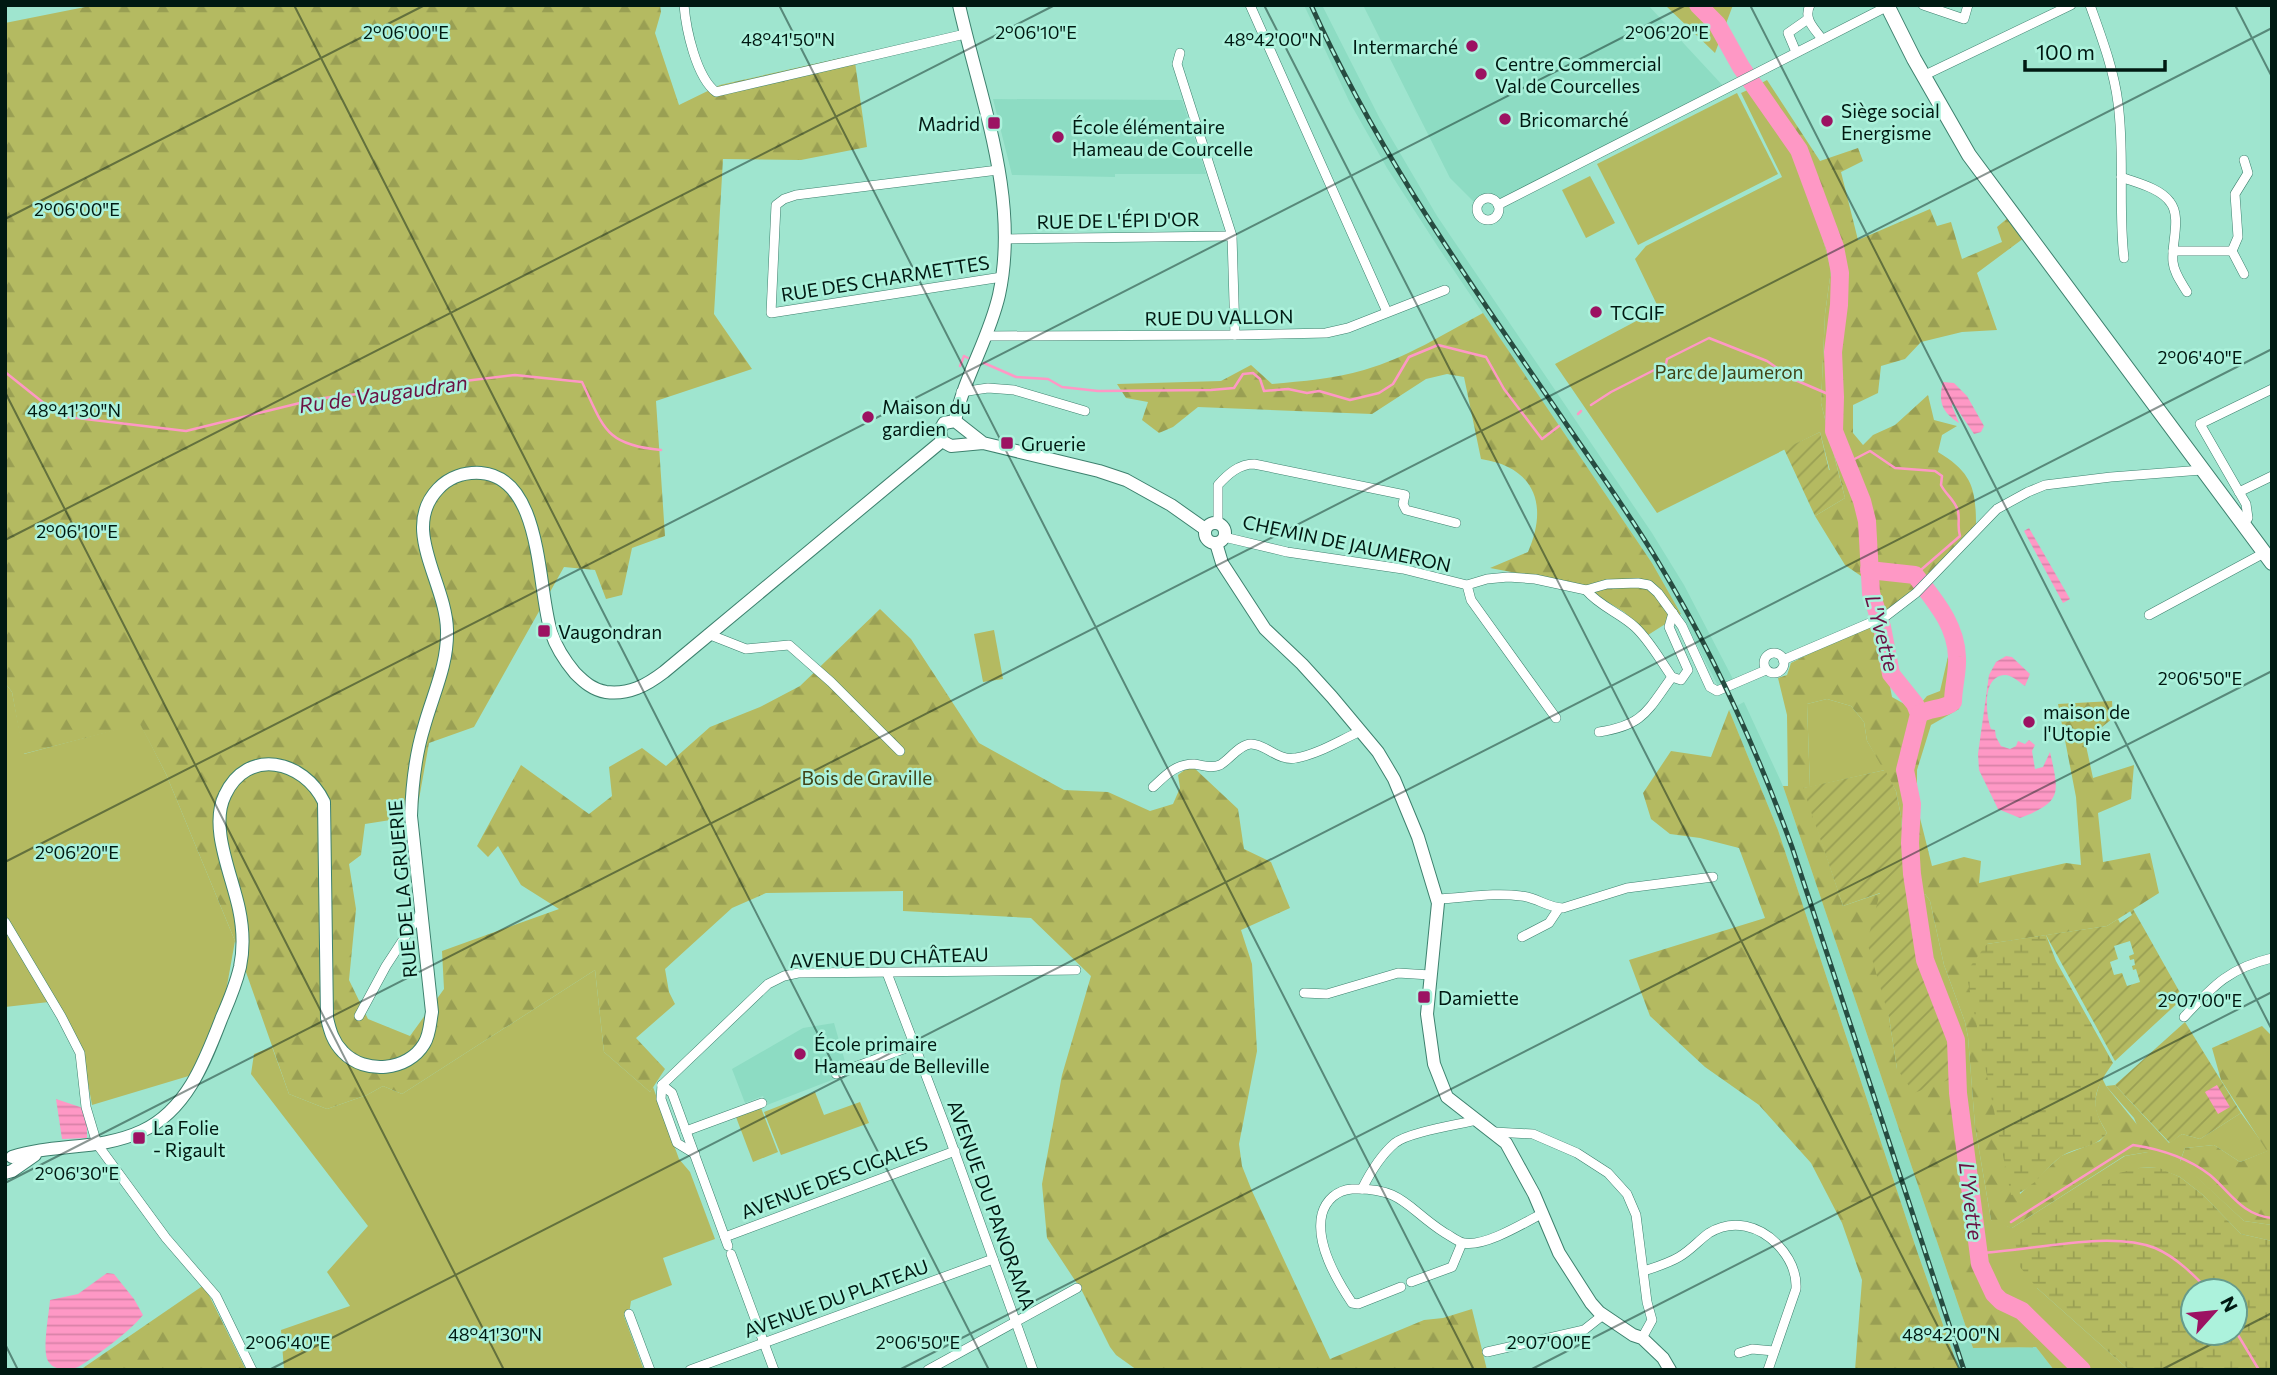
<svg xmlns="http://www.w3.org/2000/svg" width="2277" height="1375" font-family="Commissioner,sans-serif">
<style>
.built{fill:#8ddcc3}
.green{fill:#b4ba61}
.forest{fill:url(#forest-firs);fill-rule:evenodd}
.wetland{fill:url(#wetland-marsh);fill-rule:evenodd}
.garden{fill:url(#garden-furrows);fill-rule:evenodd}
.water{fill:url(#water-rules)}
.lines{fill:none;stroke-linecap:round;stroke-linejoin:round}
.stream{stroke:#fe98c5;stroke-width:2.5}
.river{stroke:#fe98c5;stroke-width:18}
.street-casing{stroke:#3d816e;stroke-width:10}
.secondary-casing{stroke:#3d816e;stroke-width:14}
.primary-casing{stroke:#3d816e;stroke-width:16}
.street{stroke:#fff;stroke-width:9}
.secondary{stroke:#fff;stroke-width:12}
.primary{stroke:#fff;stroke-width:14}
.rail-casing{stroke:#274c41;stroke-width:5}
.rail{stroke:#acf2dc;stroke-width:2.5;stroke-dasharray:8;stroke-linecap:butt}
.ticks{fill:none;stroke:#001912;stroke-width:2;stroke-opacity:0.45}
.poi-dot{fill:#9c1262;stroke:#acf2dc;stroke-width:2.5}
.labels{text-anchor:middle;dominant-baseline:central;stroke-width:5;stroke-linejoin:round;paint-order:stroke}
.poi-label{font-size:19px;fill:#001912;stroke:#acf2dc;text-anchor:start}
.street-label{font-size:19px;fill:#001912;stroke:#acf2dc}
.park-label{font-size:19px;fill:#404316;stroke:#acf2dc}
.water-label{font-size:21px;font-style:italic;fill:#6b1143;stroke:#acf2dc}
.ticks-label{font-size:18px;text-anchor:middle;fill:#001912;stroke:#acf2dc;stroke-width:5;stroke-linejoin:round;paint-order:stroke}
</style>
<defs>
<pattern id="forest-firs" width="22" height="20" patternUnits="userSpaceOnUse" patternTransform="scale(1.75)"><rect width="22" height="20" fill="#b4ba61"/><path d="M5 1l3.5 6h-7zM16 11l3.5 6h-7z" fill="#999f53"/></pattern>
<pattern id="wetland-marsh" width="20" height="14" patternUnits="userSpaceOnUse" patternTransform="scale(1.75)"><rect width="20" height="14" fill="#b4ba61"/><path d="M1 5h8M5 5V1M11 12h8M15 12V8" fill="none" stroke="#999f53"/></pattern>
<pattern id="garden-furrows" width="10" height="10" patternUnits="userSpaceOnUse" patternTransform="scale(1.75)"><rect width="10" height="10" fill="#b4ba61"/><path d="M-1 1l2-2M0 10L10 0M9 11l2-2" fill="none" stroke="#999f53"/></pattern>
<pattern id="water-rules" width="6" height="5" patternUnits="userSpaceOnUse" patternTransform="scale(1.75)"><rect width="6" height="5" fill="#fe98c5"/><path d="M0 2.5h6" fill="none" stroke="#d882a8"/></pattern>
</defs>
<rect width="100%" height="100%" fill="#9fe5cf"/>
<g class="built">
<polygon points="1304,5 1322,5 1380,119 1437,216 1652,533 1684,585 1733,679 1718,686 1681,614 1652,563 1438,247 1387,168 1349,101"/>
<polygon points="1363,5 1648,5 1726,89 1496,202 1491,198 1484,198 1477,205 1450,178"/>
<polygon points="993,99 1182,100 1206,174 1115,174 1115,177 1012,175"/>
<polygon points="1744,702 1783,786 1973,1348 2036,1347 2054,1370 1959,1370 1917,1251 1778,830 1729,710"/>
<polygon points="834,1023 846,1065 835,1070 837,1078 767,1105 763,1096 745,1103 732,1069 803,1028"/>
</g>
<g class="green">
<polygon points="1665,5 1733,5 1715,53"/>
<polygon points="1752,88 1795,160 1820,228 1831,270 1825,314 1821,403 1838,471 1830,471 1820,432 1657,513 1555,364 1659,309 1635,259 1646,246 1782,177 1741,93"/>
<polygon points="1737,93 1778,174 1638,245 1597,164"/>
<polygon points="1590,176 1615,223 1586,238 1562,190"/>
<polygon points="994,630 1003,679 983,682 974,634"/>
<polygon points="5,683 12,692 24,754 140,723 166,774 235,941 225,997 192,1075 92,1105 84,1061 64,1018 5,916"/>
<polygon points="1827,699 1851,706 1864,722 1867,741 1885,770 1810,787 1807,704"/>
<polygon points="1925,894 1930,901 1944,965 1965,1022 1968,1037 1975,1126 1991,1220 2012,1228 2125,1156 2148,1152 2134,1118 2106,1086 2115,1085 2169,1143 2182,1134 2200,1139 2241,1113 2268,1151 2240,1162 2214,1145 2185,1148 2180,1161 2244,1221 2272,1225 2272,1241 2241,1234 2203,1195 2180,1177 2155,1167 2139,1168 2037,1288 2129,1370 2082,1370 2022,1312 2001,1301 1994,1294 1980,1264 1958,1093 1956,1040 1925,960 1916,897"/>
<polygon points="5,927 49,1002 5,1007"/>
<polygon points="595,970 604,1052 650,1092 653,1087 679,1159 690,1172 715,1239 663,1258 672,1285 631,1301 629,1314 624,1316 644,1370 284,1370 281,1330 350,1306 327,1272 368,1226 251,1074 254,1054 272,1047 289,1094 327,1109 367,1095 383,1086 402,1094"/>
<polygon points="815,1092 824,1115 860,1102 869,1123 781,1155 764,1112"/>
<polygon points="761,1108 778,1152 753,1162 736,1117"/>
</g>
<g class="forest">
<polygon points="95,5 660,5 661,12 655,33 679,105 720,85 854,55 867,147 801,160 723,159 714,314 752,369 656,401 665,536 632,548 622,595 606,599 595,570 564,567 474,727 429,743 416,816 365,824 361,855 349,864 356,909 349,980 368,1019 410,1036 444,989 442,951 559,909 521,885 498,846 488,857 477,846 521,765 589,814 612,796 609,767 642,748 666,766 710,727 760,707 800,686 880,609 911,639 979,743 1064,790 1108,792 1150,811 1173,804 1180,788 1178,775 1191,765 1238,809 1244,849 1271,862 1290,908 1241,930 1252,964 1257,1051 1239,1144 1242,1166 1252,1191 1330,1359 1424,1320 1443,1318 1472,1309 1487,1370 1137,1370 1116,1355 1110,1347 1082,1291 1047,1238 1042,1184 1062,1075 1091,976 1031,918 903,911 903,891 766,893 732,908 665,969 669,992 675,1004 636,1038 665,1069 650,1092 604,1052 595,970 402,1094 383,1086 367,1095 327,1109 289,1094 235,941 166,774 140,724 23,754 12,692 5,683 5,23"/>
<path d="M1767,80l53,81 38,-13 5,13 -22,11 17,68 72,-31 7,17 14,-4 11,37 40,-17 -5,-15 12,-10 15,21 -47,35 20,57 -35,2 -41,10 -16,17 -24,7 -3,27 -25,12v28l10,12 10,-10 22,-10 33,-30 6,25 23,6 -15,9 -4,17c33,20 38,35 38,73l-51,57 -48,37 15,78 23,13 12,-14 13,-5 10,-43 -7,-21 -23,-33 13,-9 29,60 -3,64 -28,16 -14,45v36l15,60 32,-9 17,4 -2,22 87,-20 15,2 -5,-68 -18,-93 54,-3 1,17 -28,23 8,37 41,-13 -3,34 -33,14 5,49 47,-9 9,40 -52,33 -120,18 33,250 41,-38 39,-15 7,-8c-14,-23 -15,-30 -5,-55l4,8 45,56 -3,10 -24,4 -112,72 -18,-5 -3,-3 -16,-94 -7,-89 -3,-15 -21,-57 -14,-64 -5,-7 -9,3 9,63 31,80 2,53 22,171 14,30 7,7 21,10 60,59h-28l-18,-23 -63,1 -190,-562h5l-1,-71 -9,-37 9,-3 4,-12 86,-44 -16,-43 -16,-11 -30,-49 30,-18 -24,-95 4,-89 6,-44 -11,-42 -25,-68 -43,-72zM1827,699l24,7 13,16 3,19 29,50 5,25 3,44 9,40 8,58 25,73 -49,38 -8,-52 -8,-124 -38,13 -39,-118 6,-1 -3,-83z"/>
<path d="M1483,313l169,250 29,51 -33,21 -24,-23 -44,-27 -90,-17 38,-16c21,-48 6,-85 -47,-93l-17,-82 -17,-3 -21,5 -54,35 -174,-7 -25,20 -14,6 -17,-13 6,-18 -22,-4 -9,-14 104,-3 30,-16 21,19c31,-3 62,-5 92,-14 42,-12 80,-36 119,-57z"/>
<polygon points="1729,710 1778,830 1917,1251 1959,1370 1855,1370 1862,1280 1842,1223 1811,1163 1759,1105 1705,1067 1650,1016 1629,960 1765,918 1739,848 1700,838 1670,834 1651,819 1643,793 1671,751 1711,757"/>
<polygon points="2262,1026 2272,1036 2272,1225 2244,1221 2180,1162 2185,1148 2214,1145 2240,1162 2267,1151 2221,1080 2212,1048"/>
<polygon points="204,1285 246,1370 80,1370"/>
</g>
<g class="wetland">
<path d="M2046,935l10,26 57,102c-20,28 -24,41 -6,70 -13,17 -33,13 -48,25 -15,12 -29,35 -48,37l-45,-223 21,-28z"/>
<path d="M2157,1167l23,10 23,18 38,39 31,7v129h-143l-92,-82 -17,-21 -5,-26 104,-68 20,-5zM2193,1291h42v42h-42z"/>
</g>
<g class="garden">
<polygon points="1820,432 1829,470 1838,471 1845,498 1815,516 1784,449"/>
<polygon points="1885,770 1896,791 1901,816 1904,860 1913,900 1921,958 1946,1031 1951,1079 1914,1093 1897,1069 1889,1017 1867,942 1880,893 1843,906 1803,788"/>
<path d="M2133,909l50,89 -68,63 -69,-126 61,-9 11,-7 2,4 12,-8 -2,-4zM2130,941l4,13 -5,2 1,4 4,-1 1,6 -3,1 1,4 3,-1 4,13 -13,4 -5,-13 -8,2 -4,-13 8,-3 -4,-13z"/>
<polygon points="2185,1022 2241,1113 2200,1139 2182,1134 2170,1143 2115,1085"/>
</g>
<g class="water">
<path d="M1943,382l11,1 13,13 17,30 -3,6 -7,2 -21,-31 -1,3 7,17c-17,-11 -21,-21 -16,-41z"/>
<polygon points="2029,528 2070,599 2063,603 2024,531"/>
<path d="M2006,656l6,1 18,17 -5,12c-6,-4 -13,-11 -20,-11 -24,1 -19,40 -14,54l4,1 1,7 5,9 9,3 6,-3 2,-5 7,3 4,-4 6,5 -3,6 3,18 8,-2 7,-15c9,41 13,50 -30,66l-22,-9 -19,-39 -1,-16 11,-79 7,-13z"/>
<polygon points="2217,1085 2230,1107 2218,1114 2205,1092"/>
<polygon points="56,1099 83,1108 87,1127 87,1138 62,1139"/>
<path d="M107,1273l7,1 20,25 9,16c-13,16 -47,42 -65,52 -9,4 -24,4 -30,-6 -6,-12 1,-47 2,-61l28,-6z"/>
</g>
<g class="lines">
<g class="stream">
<polyline points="984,363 1016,377 1048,379 1062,387 1098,391 1211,390 1234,388 1243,374 1253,373 1260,379 1264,391 1288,389 1307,393 1319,391 1350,400 1379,393 1393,384 1409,357 1438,345 1486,357 1504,389 1542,439 1559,426"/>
<polyline points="960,366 964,356 968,358"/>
<path d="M5,372l55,44 126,15 130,-32 199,-24 67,7c22,46 23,63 79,68"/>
<polyline points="1591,405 1611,392 1666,364 1667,359 1709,338 1767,361 1793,379 1835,397"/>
<polyline points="1578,414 1581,411"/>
<path d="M1845,464l25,-13 25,17 40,3 7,5 -1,9c5,10 14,15 17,26 2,9 -1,16 2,25l-45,39"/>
<path d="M2011,1222l122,-77c27,4 55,13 77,30 21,18 32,40 62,43"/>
<path d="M1979,1253c51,-2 130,-23 176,-5 21,9 39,27 54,43"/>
<polyline points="2235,1330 2259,1370"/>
</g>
<g class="river">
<polyline points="1698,5 1717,24 1741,67 1799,150 1835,247 1840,273 1839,305 1833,352 1835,397 1834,431 1862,501 1867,521 1871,593 1882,627 1891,674 1915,704 1919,714 1905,770 1912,804 1910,843 1912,874 1925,960 1956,1040 1958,1093 1980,1264 1994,1294 2001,1301 2022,1311 2082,1370"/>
<path d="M1869,570l46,5c19,25 41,49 42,82 1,15 -4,30 -4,45 -7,7 -23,6 -34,12"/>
</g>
<defs>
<g id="street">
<path d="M684,5c2,24 12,72 32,87l249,-58"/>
<polyline points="1250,5 1387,312"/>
<path d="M1810,5c-7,14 4,23 12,34"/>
<polyline points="1923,5 1964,19 1968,5"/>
<path d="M2090,5c11,31 24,65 28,98 7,51 0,104 6,155"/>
<polyline points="1796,52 1788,33 1808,19"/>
<polyline points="1180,53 1177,64 1232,236 1235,335"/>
<polyline points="1923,76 2071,5"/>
<polyline points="998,170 796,195 784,199 776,205 771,313 1002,277"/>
<path d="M2121,177c16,6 39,11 49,25 12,15 1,42 3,60 1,11 8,20 14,30"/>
<circle cx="1488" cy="209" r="11"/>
<polyline points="1498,205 1888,6"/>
<polyline points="1005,239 1232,236"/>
<polyline points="2173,251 2232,251 2244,274"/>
<polyline points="2232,251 2238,237 2235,194 2248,173 2244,160"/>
<polyline points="987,336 1235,335 1326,333 1348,328 1445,290"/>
<polyline points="961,392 988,388 1014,390 1085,411"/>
<polyline points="2239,492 2272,476"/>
<path d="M1218,523v-38c10,-11 21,-21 36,-21l151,31 -2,9 3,6 50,13"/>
<polyline points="2243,525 2248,518 2246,504 2200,424 2272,389"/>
<polyline points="1224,537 1287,552 1403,569 1467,585 1487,579 1508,577 1535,579 1586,590 1607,584 1638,583 1649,585 1658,593 1682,626 1710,687 1717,691 1766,670"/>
<polyline points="1467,585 1471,600 1556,718"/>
<path d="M1586,590c13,16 34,23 49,37 15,14 25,33 37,50l9,3 7,-10 -19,-43 4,-14"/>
<polyline points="2149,615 2264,553"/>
<polyline points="708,634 746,649 789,645 831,682 900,751"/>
<circle cx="1774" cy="663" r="10"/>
<polyline points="1783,660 1886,616 1916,593 1997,509 2028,492 2045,485 2111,477 2202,470"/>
<path d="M1599,732c45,-7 48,-21 73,-55"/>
<path d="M1153,787c12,-11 22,-23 41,-23 9,1 16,5 26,1 9,-5 20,-21 31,-21 15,0 28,18 45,14 23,-4 44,-18 65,-27"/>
<path d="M1437,899c27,-1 57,-7 84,-3 15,1 27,12 42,12l64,-20 86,-11"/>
<polyline points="5,922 61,1016 80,1053 86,1107 97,1144 166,1238 216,1296 252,1370"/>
<polyline points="1522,937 1549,923 1559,908"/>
<polyline points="887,973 946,1128 1033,1370"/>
<polyline points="1304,993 1327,994 1398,973 1430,975"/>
<polyline points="359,1016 386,966 420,914"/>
<path d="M2184,1017c29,-31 45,-49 88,-59"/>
<polyline points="836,1074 914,1045"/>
<polyline points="662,1085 768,984 784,976 798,973 1076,970"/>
<polyline points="662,1085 672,1093 728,1246"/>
<polyline points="662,1085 661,1099 677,1143 695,1154"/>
<polyline points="686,1131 762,1103"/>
<polyline points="1494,1132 1533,1134 1577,1153 1608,1173 1627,1194 1636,1215 1647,1302 1652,1320 1642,1338"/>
<path d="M1362,1189c8,-16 20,-35 33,-46 14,-11 62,-18 82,-23"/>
<polyline points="725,1237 955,1151"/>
<polyline points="731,1254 774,1370"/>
<path d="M1644,1271c12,-4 25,-8 35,-14 12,-7 20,-17 30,-24 24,-15 51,-7 69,12 12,13 19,27 18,44l-28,81"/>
<polyline points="1411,1282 1452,1267 1462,1243"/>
<path d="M1401,1287l-43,17 -6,-1c-16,-24 -37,-60 -30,-89 4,-14 15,-24 30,-25 51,-2 55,20 93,44 6,3 13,9 19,10 21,4 60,-20 79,-30"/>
<polyline points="629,1314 650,1370"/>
<polyline points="1487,1352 1584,1330 1603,1315"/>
<polyline points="1739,1353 1752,1349 1774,1351"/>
<polyline points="690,1370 993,1259"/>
<polyline points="928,1370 1077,1288"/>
</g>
<g id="secondary">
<path d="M955,421c9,-44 34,-82 44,-126 21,-97 -19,-196 -40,-290"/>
<polyline points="983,443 955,421 944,423 940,430 942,441 951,446 983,443 1099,471 1126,480 1171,505 1205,529"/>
<circle cx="1215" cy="533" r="10"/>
<polyline points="1216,543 1222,563 1265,629 1302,664 1332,697 1378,752 1394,779 1418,837 1438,903 1427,1014 1434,1064 1447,1097 1506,1143 1534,1194 1559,1253 1591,1303 1599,1312 1633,1335 1642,1338 1663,1358 1670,1370"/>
<path d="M12,1157c42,-14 87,-6 130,-26 45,-21 63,-70 80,-114 7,-16 14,-33 18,-50 4,-19 3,-39 -1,-58 -7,-34 -30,-82 -14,-114 22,-48 79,-35 99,7l3,216c3,13 6,24 16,34 22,23 65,19 81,-8 6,-9 6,-22 8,-32l-21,-196c1,-30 4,-60 13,-89 9,-33 24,-62 23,-97 -1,-48 -47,-101 -9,-141 11,-12 27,-17 43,-16 62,5 56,114 70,159 5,15 14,29 24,41 9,9 18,17 31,19 23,3 41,-7 58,-20l278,-231"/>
<polyline points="5,1173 12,1171 35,1155"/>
</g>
<polyline id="primary" points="1887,5 1914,59 1969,155 2272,563"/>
</defs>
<use href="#street" class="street-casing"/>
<use href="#secondary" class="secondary-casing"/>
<use href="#primary" class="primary-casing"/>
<use href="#street" class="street"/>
<use href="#secondary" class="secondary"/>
<use href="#primary" class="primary"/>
<defs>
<path id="rail" d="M1311,5c68,152 165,286 258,423 30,44 61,87 88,132 55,91 99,187 135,287l172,523"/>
</defs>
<use href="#rail" class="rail-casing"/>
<use href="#rail" class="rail"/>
</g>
<path class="ticks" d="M294,5l695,1365M779,5l695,1365M1264,5l696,1365M1750,5l522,1025M2235,5l37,72M5,219l420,-214M5,392l499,978M5,540l1050,-535M5,862l1681,-857M5,1183l2267,-1155M2235,1332l37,-19M5,1344l13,26M269,1370l2003,-1021M899,1370l1373,-699M1530,1370l742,-378M2161,1370l72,-37"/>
<g class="poi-dot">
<circle cx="1472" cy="46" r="7"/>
<circle cx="1481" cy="74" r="7"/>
<circle cx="1505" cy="119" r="7"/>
<circle cx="1827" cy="121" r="7"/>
<rect x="987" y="116" width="14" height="14" rx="3.5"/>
<circle cx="1058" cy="137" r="7"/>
<circle cx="1596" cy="312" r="7"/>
<circle cx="868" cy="417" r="7"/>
<rect x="1000" y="436" width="14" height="14" rx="3.5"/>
<rect x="537" y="624" width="14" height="14" rx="3.5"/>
<circle cx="2029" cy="722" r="7"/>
<rect x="1417" y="990" width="14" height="14" rx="3.5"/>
<circle cx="800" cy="1054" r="7"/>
<rect x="132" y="1131" width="14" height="14" rx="3.5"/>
</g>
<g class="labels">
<g class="poi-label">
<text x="1458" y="46" text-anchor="end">Intermarché</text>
<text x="1495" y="63">Centre Commercial<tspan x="1495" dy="22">Val de Courcelles</tspan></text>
<text x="1841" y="110">Siège social<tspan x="1841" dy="22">Energisme</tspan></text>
<text x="1519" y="119">Bricomarché</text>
<text x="980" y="123" text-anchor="end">Madrid</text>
<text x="1072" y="126">École élémentaire<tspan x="1072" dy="22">Hameau de Courcelle</tspan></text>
<text x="1610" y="312">TCGIF</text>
<text x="882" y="406">Maison du<tspan x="882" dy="22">gardien</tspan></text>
<text x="1021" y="443">Gruerie</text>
<text x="558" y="631">Vaugondran</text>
<text x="2043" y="711">maison de<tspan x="2043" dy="22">l'Utopie</tspan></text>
<text x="1438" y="997">Damiette</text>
<text x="814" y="1043">École primaire<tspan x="814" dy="22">Hameau de Belleville</tspan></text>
<text x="153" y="1127">La Folie<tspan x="153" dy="22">- Rigault</tspan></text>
</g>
<g class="street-label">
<text transform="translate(1118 220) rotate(-1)">RUE DE L'ÉPI D'OR</text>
<text transform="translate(885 278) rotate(-9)">RUE DES CHARMETTES</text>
<text transform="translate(1219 317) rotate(-1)">RUE DU VALLON</text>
<text transform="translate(1347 543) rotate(12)">CHEMIN DE JAUMERON</text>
<text transform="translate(402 889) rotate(-95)">RUE DE LA GRUERIE</text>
<text transform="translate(889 957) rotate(-2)">AVENUE DU CHÂTEAU</text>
<text transform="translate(834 1177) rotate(-21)">AVENUE DES CIGALES</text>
<text transform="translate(992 1205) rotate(70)">AVENUE DU PANORAMA</text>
<text transform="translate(836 1298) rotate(-20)">AVENUE DU PLATEAU</text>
</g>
<g class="park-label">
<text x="1729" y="371">Parc de Jaumeron</text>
<text x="867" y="777">Bois de Graville</text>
</g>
<g class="water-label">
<text transform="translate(383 393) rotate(-8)">Ru de Vaugaudran</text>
<text transform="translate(1883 633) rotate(75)">L'Yvette</text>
<text transform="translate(1972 1201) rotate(83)">L'Yvette</text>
</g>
</g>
<g class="ticks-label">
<text x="406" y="39">2°06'00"E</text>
<text x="1036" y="39">2°06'10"E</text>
<text x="1667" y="39">2°06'20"E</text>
<text x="788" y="46">48°41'50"N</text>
<text x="1273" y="46">48°42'00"N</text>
<text x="77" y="216">2°06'00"E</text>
<text x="2200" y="364">2°06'40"E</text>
<text x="74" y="417">48°41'30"N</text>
<text x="77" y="538">2°06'10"E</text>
<text x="2200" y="685">2°06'50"E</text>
<text x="77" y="859">2°06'20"E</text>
<text x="2200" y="1007">2°07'00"E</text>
<text x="77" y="1180">2°06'30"E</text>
<text x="495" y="1341">48°41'30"N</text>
<text x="1951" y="1341">48°42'00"N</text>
<text x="288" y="1349">2°06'40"E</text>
<text x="1549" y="1349">2°07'00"E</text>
<text x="918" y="1349">2°06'50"E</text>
</g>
<rect width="2277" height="1375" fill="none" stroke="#001912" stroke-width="14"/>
<g transform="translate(2214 1312) rotate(63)"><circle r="33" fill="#acf2dc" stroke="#679b8b" stroke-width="2"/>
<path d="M0-5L12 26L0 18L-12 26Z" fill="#9c1262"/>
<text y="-10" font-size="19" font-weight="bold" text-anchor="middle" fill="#001912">N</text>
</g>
<path d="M2025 60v10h140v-10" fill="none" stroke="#001912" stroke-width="3.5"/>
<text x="2036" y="60" font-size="21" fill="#001912" stroke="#acf2dc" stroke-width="5" paint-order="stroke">100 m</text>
</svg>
